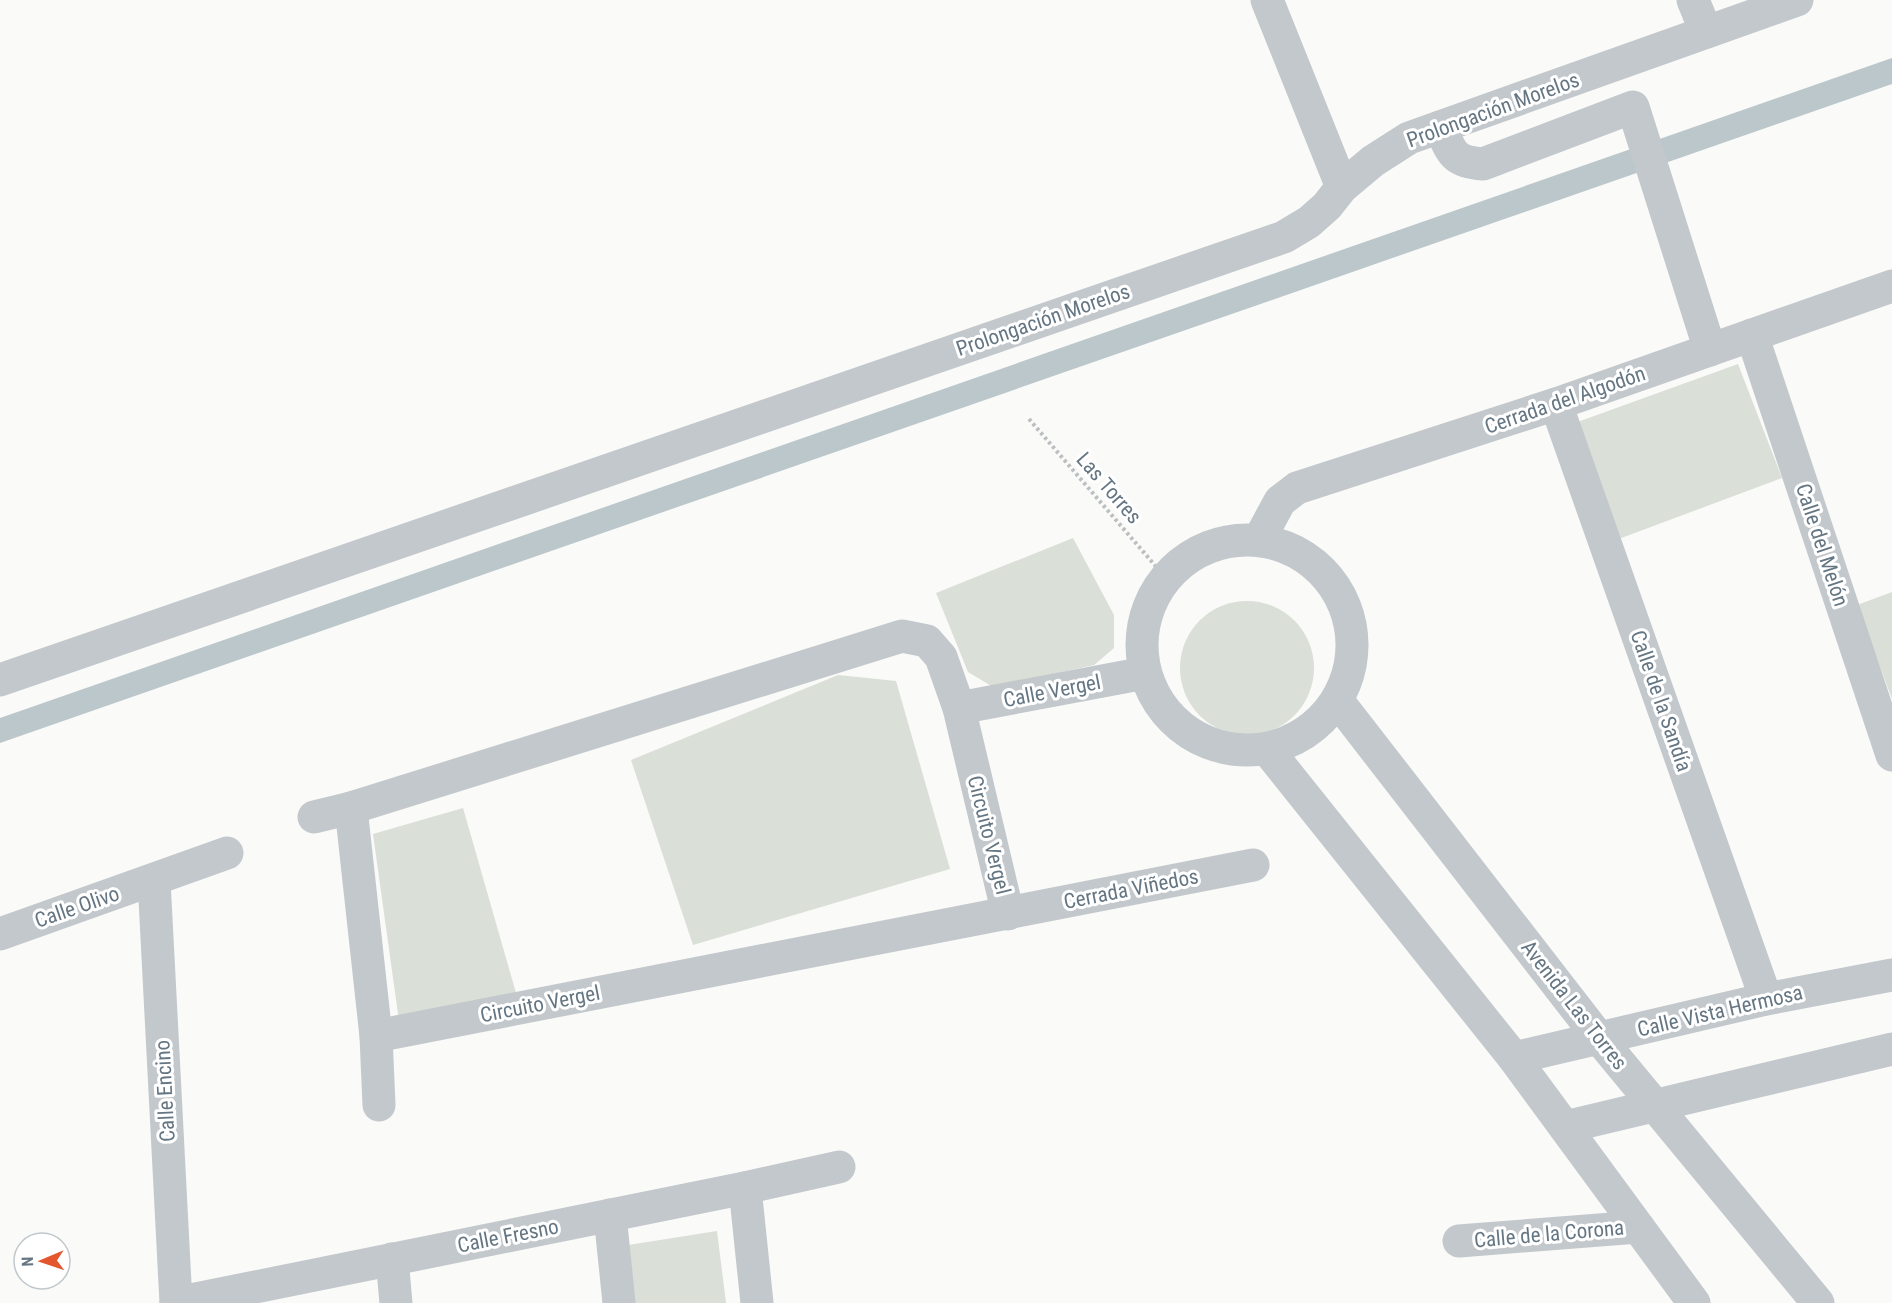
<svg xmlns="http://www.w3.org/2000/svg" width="1892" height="1303" font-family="'Roboto Condensed',sans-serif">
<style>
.green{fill:#dadfd7}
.water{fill:#bbc7cb}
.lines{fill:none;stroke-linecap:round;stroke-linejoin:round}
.path{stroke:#bbbfc2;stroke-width:4;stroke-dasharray:3 3;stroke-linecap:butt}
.minor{stroke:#c3c8cc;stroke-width:33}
.labels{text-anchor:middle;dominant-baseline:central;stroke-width:6;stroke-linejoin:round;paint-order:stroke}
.street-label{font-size:21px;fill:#657683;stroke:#fff}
</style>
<rect width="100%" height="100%" fill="#fafaf8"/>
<g class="green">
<polygon points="1738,364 1782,478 1616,540 1572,424"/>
<polygon points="1073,538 1114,615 1114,648 1094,665 993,687 968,672 936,593"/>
<polygon points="1892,592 1892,699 1857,605"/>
<circle cx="1247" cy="668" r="67"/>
<polygon points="838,675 896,681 950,869 693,945 631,760"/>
<polygon points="463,808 518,1000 399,1021 373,834"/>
<polygon points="717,1231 726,1303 628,1303 622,1246"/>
</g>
<polygon class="water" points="1892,58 1892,84 0,743 0,718"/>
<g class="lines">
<polyline class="path" points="1029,419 1165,577"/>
<g class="minor">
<polyline points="1267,0 1342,187"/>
<polyline points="1693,0 1706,32"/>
<path d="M1440,127c12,26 13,35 43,37l150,-57 77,243"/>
<polyline points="1752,335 1892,755"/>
<polyline points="1556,404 1766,999"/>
<polyline points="1259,540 1280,501 1297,488 1556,404 1892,286"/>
<circle cx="1247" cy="645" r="105"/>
<polyline points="0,680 1284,237 1309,222 1327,206 1342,187 1373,161 1409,138 1797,0"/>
<polyline points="1337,700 1599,1038 1818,1303"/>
<polyline points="959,708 1145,673"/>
<polyline points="1267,749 1514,1058 1694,1303"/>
<polyline points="351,808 376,1036 379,1105"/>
<polyline points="314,817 351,808 902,636 927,641 941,657 959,708 1008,914"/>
<polyline points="154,880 176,1303"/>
<polyline points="0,934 227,853"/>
<polyline points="376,1036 1253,865"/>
<polyline points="1514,1058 1766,999 1892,975"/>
<polyline points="1565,1127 1892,1049"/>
<polyline points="745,1188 757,1303"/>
<polyline points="610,1215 619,1303"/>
<polyline points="1459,1241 1638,1227"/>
<polyline points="392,1259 396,1303"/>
<polyline points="176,1303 745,1188 839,1167"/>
</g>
</g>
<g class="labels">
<g class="street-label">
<text transform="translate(1493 110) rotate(-20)">Prolongación Morelos</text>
<text transform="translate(1043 320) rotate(-19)">Prolongación Morelos</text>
<text transform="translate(1565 400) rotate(-19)">Cerrada del Algodón</text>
<text transform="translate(1109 488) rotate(49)">Las Torres</text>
<text transform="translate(1822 545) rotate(72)">Calle del Melón</text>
<text transform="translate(1052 691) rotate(-11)">Calle Vergel</text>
<text transform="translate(1661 701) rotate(71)">Calle de la Sandía</text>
<text transform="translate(989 835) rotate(76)">Circuito Vergel</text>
<text transform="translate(1131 889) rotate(-11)">Cerrada Viñedos</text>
<text transform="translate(77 907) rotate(-19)">Calle Olivo</text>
<text transform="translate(540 1004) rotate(-11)">Circuito Vergel</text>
<text transform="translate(1574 1005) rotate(52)">Avenida Las Torres</text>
<text transform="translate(1720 1011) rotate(-13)">Calle Vista Hermosa</text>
<text transform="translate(165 1091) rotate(-93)">Calle Encino</text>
<text transform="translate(1549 1234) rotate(-5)">Calle de la Corona</text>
<text transform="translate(508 1236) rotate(-11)">Calle Fresno</text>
</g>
</g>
<g transform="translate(42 1261) rotate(268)"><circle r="28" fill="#ffffff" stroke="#c1c8cd" stroke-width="1.5"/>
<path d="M0-4.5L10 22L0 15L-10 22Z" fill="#e4572e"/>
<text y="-9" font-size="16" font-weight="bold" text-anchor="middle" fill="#657683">N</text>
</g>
</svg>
